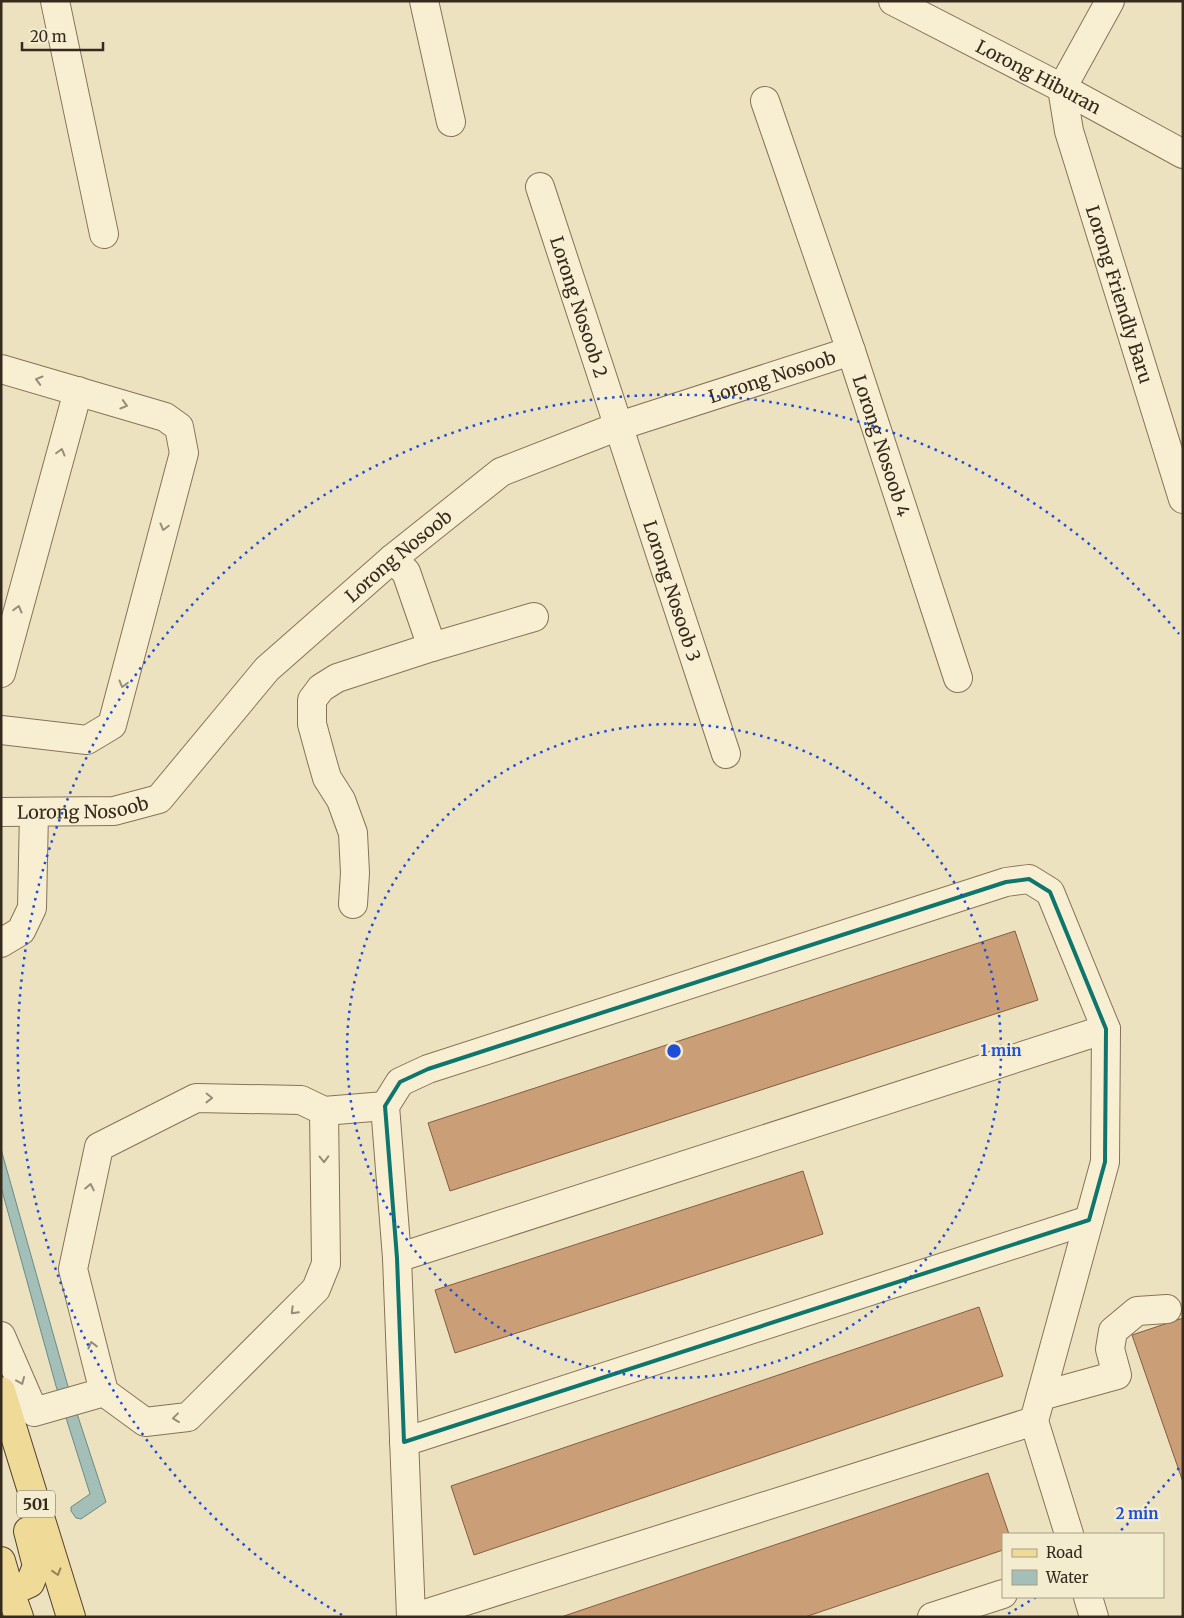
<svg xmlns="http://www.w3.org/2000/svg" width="1184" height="1618" font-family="Merriweather,serif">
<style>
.water{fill:#a3bfb8;stroke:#6a8c86}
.building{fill:#ca9e76;stroke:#845e3f}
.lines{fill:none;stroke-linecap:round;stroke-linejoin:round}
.minor-casing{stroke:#857358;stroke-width:30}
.major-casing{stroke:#53412d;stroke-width:30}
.minor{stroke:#f8efd3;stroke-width:28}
.major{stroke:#f0da97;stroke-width:28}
.oneway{stroke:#968c78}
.oneway2{stroke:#92825a}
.marked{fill:none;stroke:#0f766e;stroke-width:4;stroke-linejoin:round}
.ring{fill:none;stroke:#1d4ed8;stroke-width:2.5;stroke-dasharray:2.5 5}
.labels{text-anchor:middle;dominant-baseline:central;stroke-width:5;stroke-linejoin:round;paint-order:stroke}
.shield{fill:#f4eccf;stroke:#6e6452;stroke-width:1}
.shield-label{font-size:16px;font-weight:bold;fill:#352a1d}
.street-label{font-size:18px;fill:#352a1d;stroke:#f4eccf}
.centre{fill:#1d4ed8;stroke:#f4eccf;stroke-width:2.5}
.ring-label{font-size:15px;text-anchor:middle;font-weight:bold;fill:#1d4ed8;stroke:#f4eccf;stroke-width:5;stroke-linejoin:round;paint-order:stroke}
</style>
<rect width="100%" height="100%" fill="#ede2c0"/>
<polygon class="water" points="1,1149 67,1383 106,1502 81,1519 76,1518 71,1511 71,1507 90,1494 56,1386 1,1187"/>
<g class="building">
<polygon points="1015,931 1038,1000 450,1191 428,1123"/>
<polygon points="803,1171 823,1234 455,1353 435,1290"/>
<polygon points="979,1307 1003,1376 474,1555 451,1486"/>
<polygon points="1183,1318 1183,1482 1132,1335"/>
<polygon points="988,1473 1009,1534 1003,1534 1003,1550 805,1617 561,1617"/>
</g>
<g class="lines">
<defs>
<g id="minor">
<polyline points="55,1 104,234"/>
<polyline points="424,1 451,122"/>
<path id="s1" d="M893,1l169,87 121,66"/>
<path id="s2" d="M1110,1l-48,87 7,43 114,368"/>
<path id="s3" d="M765,101l86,250 107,327"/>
<path id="s4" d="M540,187l186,567"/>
<polyline points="1,369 165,417 179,427 184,453 112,725 87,740 1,730"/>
<polyline points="392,559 406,572 432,647"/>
<polyline points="1,673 78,391"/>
<path id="s5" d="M1,812l113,-1 45,-12 108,-130 125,-110 109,-87 118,-46 232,-75"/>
<polyline points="353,904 355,873 353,833 341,800 327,778 321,757 312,724 312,700 321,688 337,678 432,647 534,617"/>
<polyline points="1,943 21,931 32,908 34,812"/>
<polyline points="324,1111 326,1264 316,1289 188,1417 145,1422 104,1392 73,1269 99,1147 196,1098 301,1100 324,1111 385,1106"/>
<polyline points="397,1258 1106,1029"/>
<polyline points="1,1336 34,1412 104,1392"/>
<polyline points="1041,1396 1117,1375 1110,1349 1113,1331 1137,1311 1167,1309"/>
<polyline points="404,1442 1089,1220"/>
<polyline points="1088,1597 1094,1617"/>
<polyline points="411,1617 397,1258 385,1106 400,1082 428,1069 1006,882 1029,879 1050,892 1106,1029 1105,1162 1034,1421 1069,1534"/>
<polyline points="415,1617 1034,1421"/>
<polyline points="932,1617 1003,1594"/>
</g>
<g id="major">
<polyline points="1,1391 71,1617"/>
<polyline points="1,1561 10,1592 19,1617"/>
<polyline points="10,1592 30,1583 37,1566 28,1531"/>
</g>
</defs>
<use href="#minor" class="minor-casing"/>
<use href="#major" class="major-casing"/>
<use href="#minor" class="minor"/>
<use href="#major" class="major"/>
</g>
<defs><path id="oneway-chevron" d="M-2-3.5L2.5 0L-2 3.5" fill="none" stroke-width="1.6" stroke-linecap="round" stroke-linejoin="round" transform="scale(1.25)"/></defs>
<g class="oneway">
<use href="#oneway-chevron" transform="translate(39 380) rotate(-164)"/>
<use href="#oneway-chevron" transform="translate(124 405) rotate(16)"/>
<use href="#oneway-chevron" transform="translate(61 452) rotate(-75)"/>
<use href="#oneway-chevron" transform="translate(164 527) rotate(105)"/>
<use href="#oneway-chevron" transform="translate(18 609) rotate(-75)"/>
<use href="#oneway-chevron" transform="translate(123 684) rotate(105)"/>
<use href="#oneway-chevron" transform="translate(209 1098) rotate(1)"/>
<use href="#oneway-chevron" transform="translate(324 1159) rotate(89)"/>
<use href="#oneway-chevron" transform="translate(90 1187) rotate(-78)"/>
<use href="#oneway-chevron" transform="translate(294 1311) rotate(135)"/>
<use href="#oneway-chevron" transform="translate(92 1345) rotate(-104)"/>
<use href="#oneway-chevron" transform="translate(21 1381) rotate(67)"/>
<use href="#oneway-chevron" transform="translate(176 1418) rotate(173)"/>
</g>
<use class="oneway2" href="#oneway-chevron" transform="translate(57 1572) rotate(73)"/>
<path class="marked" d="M1029,879l21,13 56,137 -1,133 -16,58 -685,222 -7,-184 -12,-152 15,-24 28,-13 578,-187z"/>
<g class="ring">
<circle cx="674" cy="1051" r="327"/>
<path d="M1179 1468A655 655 0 0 1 1117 1534M1036 1597A655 655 0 0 1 1006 1615M342 1615A655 655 0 1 1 1179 634"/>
</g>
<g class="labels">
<rect class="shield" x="17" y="1490.5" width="38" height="27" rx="4"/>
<g class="shield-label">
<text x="36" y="1504">501</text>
</g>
<g class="street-label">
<text stroke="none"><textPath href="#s1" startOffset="164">Lorong Hiburan</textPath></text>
<text stroke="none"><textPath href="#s2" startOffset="314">Lorong Friendly Baru</textPath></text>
<text stroke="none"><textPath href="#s4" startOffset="126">Lorong Nosoob 2</textPath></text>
<text stroke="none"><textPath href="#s5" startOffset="922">Lorong Nosoob</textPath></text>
<text stroke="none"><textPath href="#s3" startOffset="364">Lorong Nosoob 4</textPath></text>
<text stroke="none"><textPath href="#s5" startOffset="502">Lorong Nosoob</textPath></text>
<text stroke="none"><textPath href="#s4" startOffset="425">Lorong Nosoob 3</textPath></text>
<text stroke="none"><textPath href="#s5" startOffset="82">Lorong Nosoob</textPath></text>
</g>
</g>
<circle cx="674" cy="1051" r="8" class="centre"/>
<g class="ring-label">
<text x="1001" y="1056">1 min</text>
<text x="1137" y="1519">2 min</text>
</g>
<rect width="1184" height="1618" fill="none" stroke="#352a1d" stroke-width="5"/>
<rect x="1002" y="1533" width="162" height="65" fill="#f4eccf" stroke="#a89e88"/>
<rect x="1012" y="1549" width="25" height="8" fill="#f0da97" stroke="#a89e88"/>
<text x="1046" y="1558" font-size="15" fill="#352a1d">Road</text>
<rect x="1012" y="1570" width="25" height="15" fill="#a3bfb8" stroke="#a89e88"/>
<text x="1046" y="1583" font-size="15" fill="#352a1d">Water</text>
<path d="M22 42v8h81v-8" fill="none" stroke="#352a1d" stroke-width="2.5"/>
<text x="30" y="42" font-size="15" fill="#352a1d" stroke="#f4eccf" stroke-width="4" paint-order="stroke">20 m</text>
</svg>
